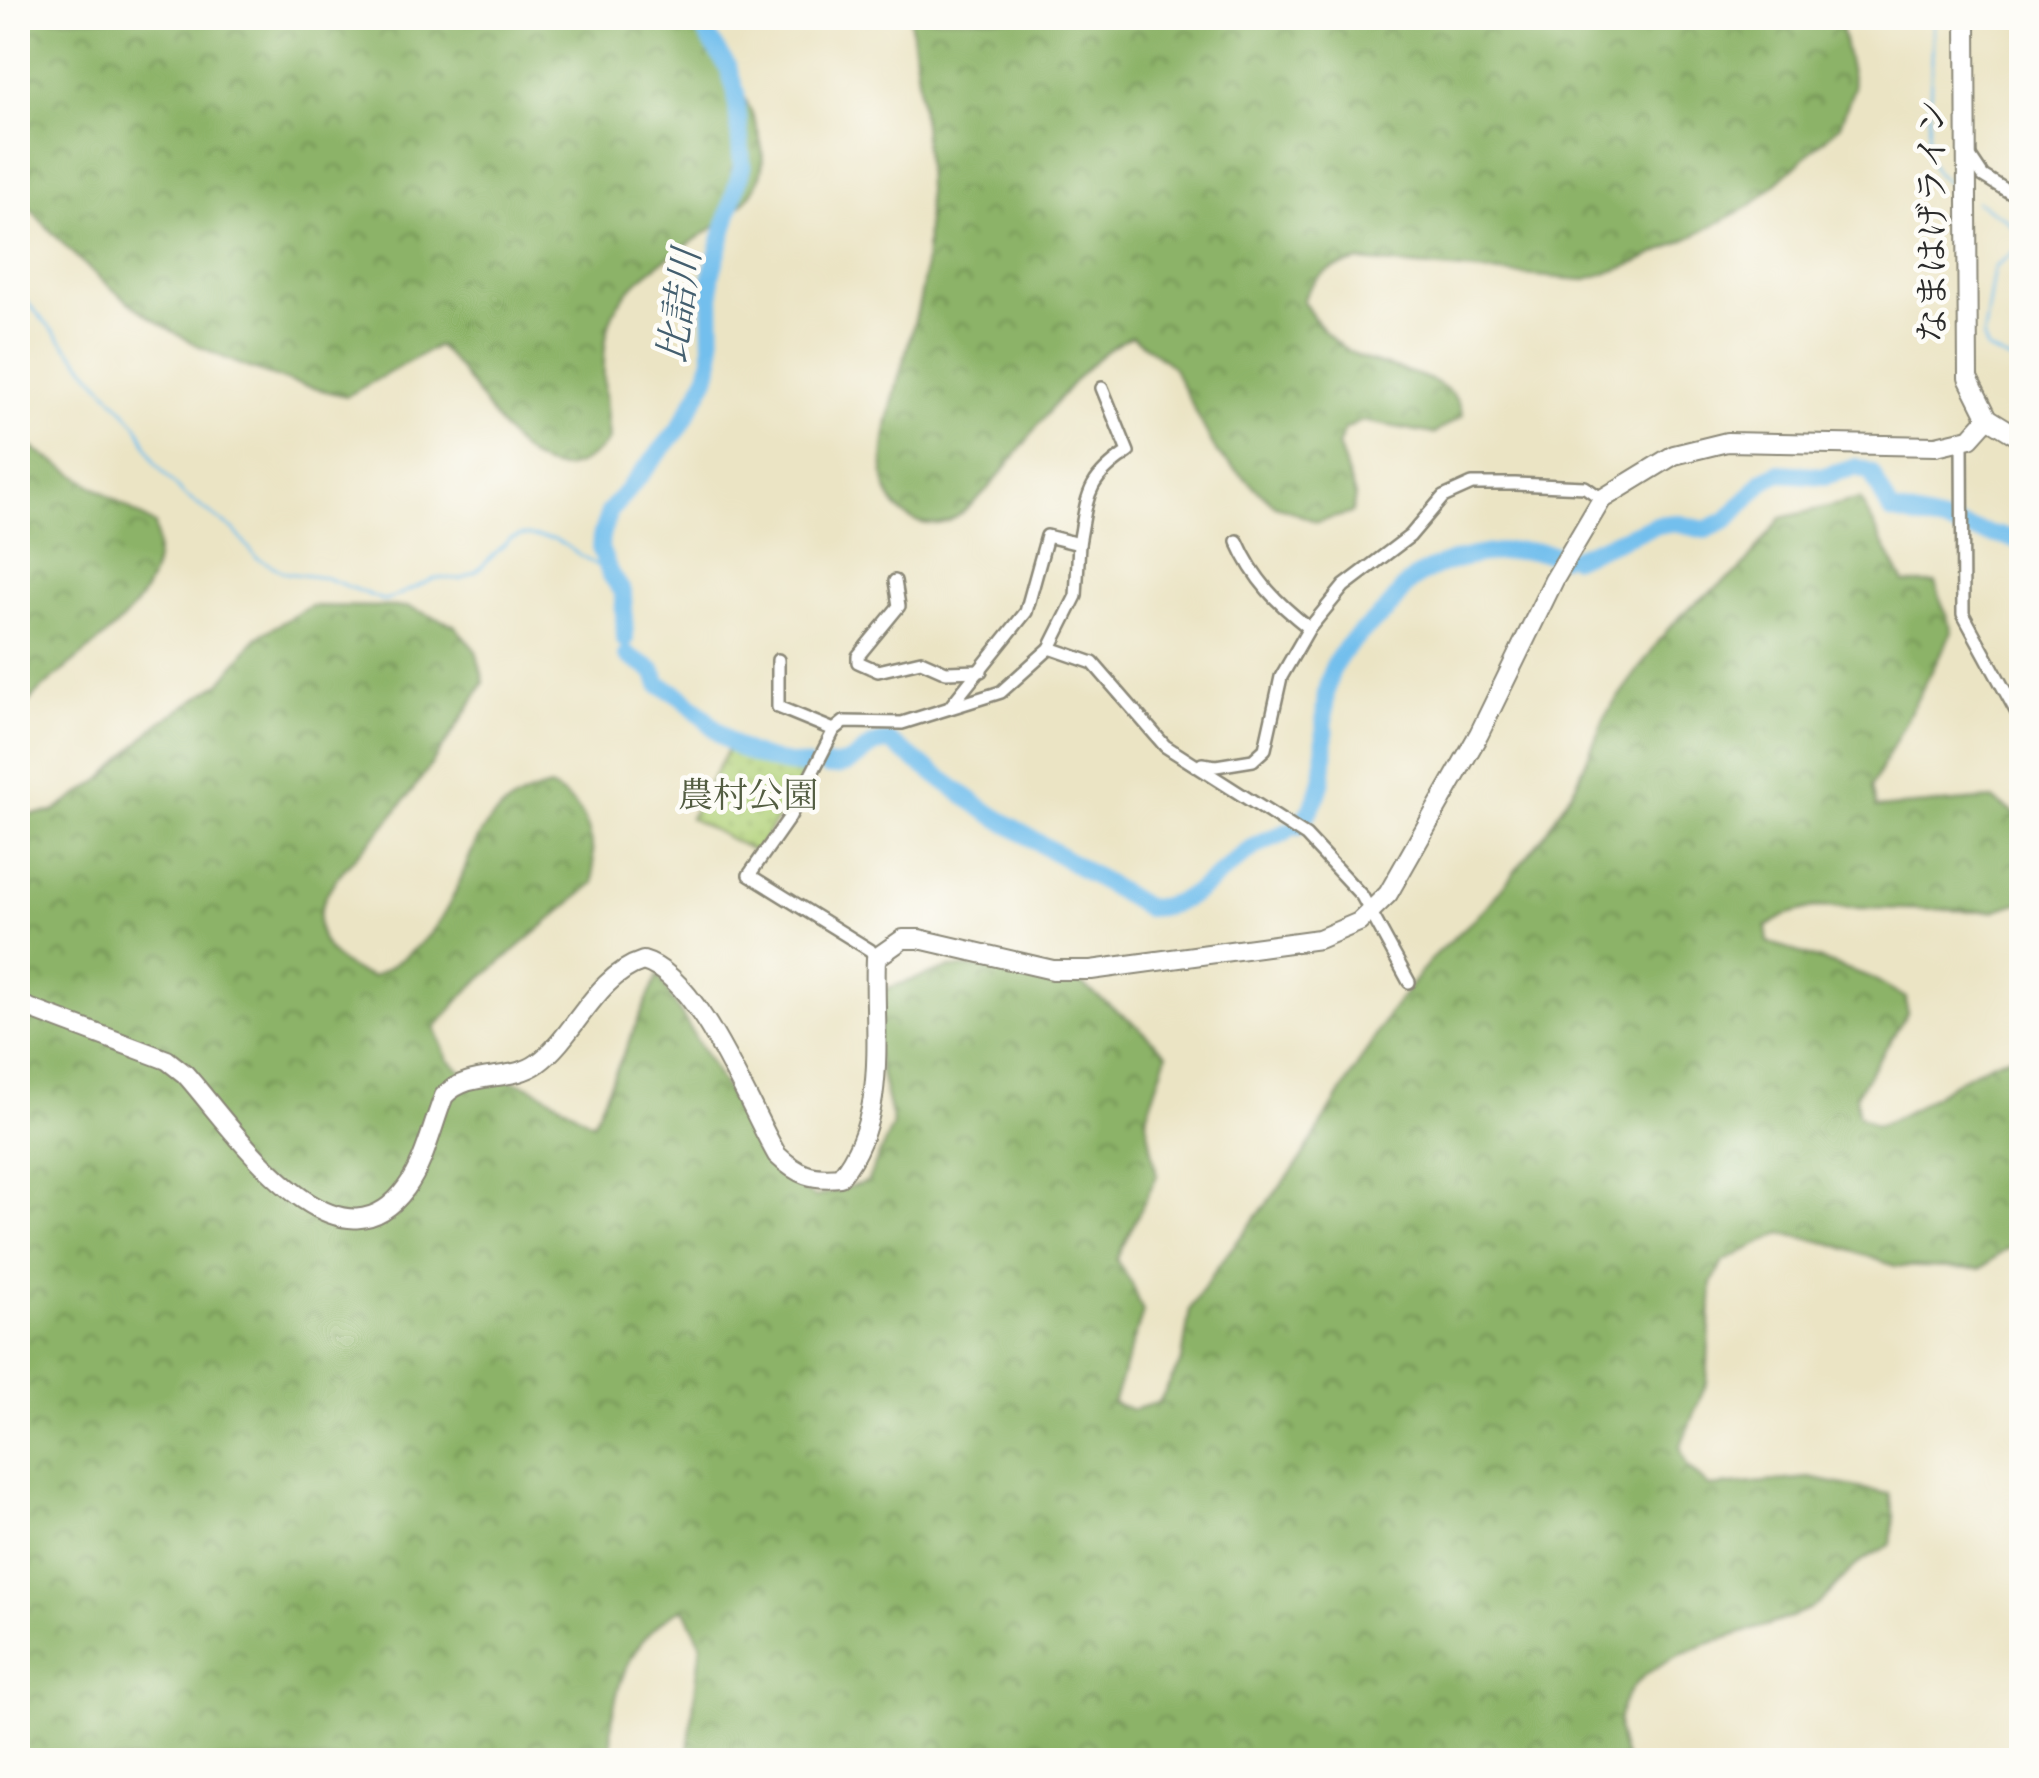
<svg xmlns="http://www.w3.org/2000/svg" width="2039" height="1778" font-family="'IM FELL Double Pica','Noto Serif JP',serif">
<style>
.grass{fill:url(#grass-dots);stroke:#6e7e52;stroke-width:2.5}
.forest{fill:url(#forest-crowns);stroke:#5c6f4a;stroke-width:2.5}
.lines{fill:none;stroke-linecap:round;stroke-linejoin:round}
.stream{stroke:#73bfed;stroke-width:2.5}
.river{stroke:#73bfed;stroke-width:18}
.street-casing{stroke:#8b8878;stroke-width:16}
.secondary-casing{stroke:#8b8878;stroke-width:22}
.street{stroke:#fff;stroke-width:11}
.secondary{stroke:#fff;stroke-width:18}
.labels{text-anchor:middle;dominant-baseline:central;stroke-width:9;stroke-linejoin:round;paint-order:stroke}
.street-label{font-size:35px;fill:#2b2b2b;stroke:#fdfcf7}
.park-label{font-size:35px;fill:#535d42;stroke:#fdfcf7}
.water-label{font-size:38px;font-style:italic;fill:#445f6f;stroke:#fdfcf7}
</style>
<defs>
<pattern id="grass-dots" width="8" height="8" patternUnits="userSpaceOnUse" patternTransform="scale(2.5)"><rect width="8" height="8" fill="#b1d178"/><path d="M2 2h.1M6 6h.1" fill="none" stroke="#98b468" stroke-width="1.8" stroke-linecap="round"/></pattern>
<pattern id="forest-crowns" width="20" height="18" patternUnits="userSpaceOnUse" patternTransform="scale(2.5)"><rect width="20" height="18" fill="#8cb368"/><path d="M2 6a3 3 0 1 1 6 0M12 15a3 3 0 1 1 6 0" fill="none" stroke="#739256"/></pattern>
</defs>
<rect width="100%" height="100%" fill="#fdfcf7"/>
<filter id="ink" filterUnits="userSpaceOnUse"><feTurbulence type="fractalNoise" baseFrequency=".01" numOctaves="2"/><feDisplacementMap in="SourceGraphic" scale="20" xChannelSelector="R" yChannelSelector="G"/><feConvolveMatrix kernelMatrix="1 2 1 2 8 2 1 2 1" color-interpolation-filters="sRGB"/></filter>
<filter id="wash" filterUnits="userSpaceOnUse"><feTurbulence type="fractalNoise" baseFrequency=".0048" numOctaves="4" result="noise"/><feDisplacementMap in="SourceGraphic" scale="40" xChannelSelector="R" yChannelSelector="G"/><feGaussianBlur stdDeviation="2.25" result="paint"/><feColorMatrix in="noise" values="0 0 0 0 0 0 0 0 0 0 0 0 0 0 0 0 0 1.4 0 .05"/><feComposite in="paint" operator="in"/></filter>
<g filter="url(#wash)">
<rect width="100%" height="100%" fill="#ebe4c4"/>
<polygon class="grass" points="730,746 782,767 807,771 756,852 690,818"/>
<g class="forest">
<path d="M18,18h682c21,43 54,82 62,131 12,81 -131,97 -153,176 -10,36 -3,79 0,115 -78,89 -125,-60 -172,-94l-90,50c-150,-33 -228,-86 -329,-201z"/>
<path d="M910,18h929l15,69 -14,38 -88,80 -60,32 -66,30 -43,13 -223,-19c-29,7 -46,11 -57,40 14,24 29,43 55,55 35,17 94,15 105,59l-29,19 -72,-13 -17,8 -7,16 17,51 -3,17 -35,9 -44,-18 -56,-51 -45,-87 -40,-30c-71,32 -110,131 -173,179 -26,20 -63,5 -72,-25 -17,-53 31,-156 37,-215 9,-85 -2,-174 -14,-257z"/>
<path d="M18,439l137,86c19,91 -90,128 -137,189z"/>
<path d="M1860,499l44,84h31l17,49 -80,154 4,22 117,-9 28,19v84l-28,9 -179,-4 -26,7 -22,13 2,15 102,35 36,21 1,16 -51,81 2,20 18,11c50,-16 93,-63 145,-72v173l-9,18 -32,24 -85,-3 -62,-22 -52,-11 -58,29 -11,21 -5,99 -27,65 7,19 22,21 100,-9 80,16 5,22 -3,28c-11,7 -23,12 -33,20 -18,14 -30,37 -52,47 -67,31 -224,43 -180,149h-939l14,-117 -17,-35c-57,26 -77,92 -72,152h-594v-956l9,11 26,-3 49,-33 56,-55 62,-41 37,-46 54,-31 98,1 45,18 22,26 8,31c-29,50 -64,101 -101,145 -21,26 -56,51 -63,86 -7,33 25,57 52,64 22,-12 45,-27 61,-47 46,-60 27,-120 117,-143 41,20 44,54 44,96l-125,106 -34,39 13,32 23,19c57,-5 75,18 122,44l65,-148 118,199 39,23 52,-15 26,-58 -19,-80 1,-41 10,-14 64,-21 55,-1 44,13 29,1 58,43 32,30 -21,65 11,57 -41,84 16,24 11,28 -30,91 20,7 26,-8 23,-42 8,-51 31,-47 77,-98 90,-149 44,-57 53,-49 59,-74 33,-52 29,-69 61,-84 24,-24 47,-34 43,-54z"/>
</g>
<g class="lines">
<g class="stream">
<polyline points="1934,18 1927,156 1936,173 1960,192"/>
<polyline points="1976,201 2006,219 2022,237"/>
<polyline points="2022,245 1994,268 1983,339 1987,350 2022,366"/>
<polyline points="18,292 137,425 156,464 184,495 234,530 257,558 286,573 326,578 385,601 436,578 461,579 477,571 510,539 523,535 555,539 610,574"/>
</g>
<g class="river">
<polyline points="1574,558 1655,525 1676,523 1705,530 1727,520 1764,480 1778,473 1824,476 1855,467 1871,472 1891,511 2022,541"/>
<polyline points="625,639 623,592 610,574 600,548 601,536 609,512 679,429 707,378 712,359 711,276 742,167 736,92 728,67 696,18"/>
<path d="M627,655l27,16 5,14c29,11 44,34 67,54 20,17 54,25 80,27"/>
<path d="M826,766c38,2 34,-25 64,-24l96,69 161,97c44,0 70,-35 103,-58 10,-8 24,-12 36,-18"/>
<path d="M1297,827c44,-48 19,-91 31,-145 7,-31 35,-51 57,-70 11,-10 17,-26 30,-34 34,-23 109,-35 147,-21"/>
</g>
</g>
</g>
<g filter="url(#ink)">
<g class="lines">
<defs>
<g id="street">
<polyline points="1969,155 1983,176 2022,200"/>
<polyline points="1962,441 1963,614 2022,722"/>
<path d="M1237,541c17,39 40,62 72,87"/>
<polyline points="895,581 899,606 858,656 858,662 878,671 921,661 946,672 981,671"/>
<polyline points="1050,648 1076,596 1079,544"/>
<polyline points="778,660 778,707 834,730"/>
<path d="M950,707l76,-95 21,-76 32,8c9,-49 6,-63 49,-92l-26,-64"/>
<polyline points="1202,764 1216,766 1253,760 1265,749 1281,677 1308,630 1344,586 1410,536 1443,497 1472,484 1515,484 1585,487 1602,499"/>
<polyline points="876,958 870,950 749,875 789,818 834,730 844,722 902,723 1001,692 1050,648 1093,663 1165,746 1306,836 1362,896 1409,982"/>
</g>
<g id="secondary">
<polyline points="1966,18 1968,378 1988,418 2022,439"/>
<path d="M18,1004l149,56 18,14c42,46 150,212 221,114 19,-26 26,-62 38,-92 25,-27 67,-13 94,-33 38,-28 57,-87 105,-102 56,15 105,144 134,194 21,20 35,25 63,22 50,-61 33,-146 36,-219l27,-19h16l134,31h38l228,-31 40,-17 29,-28 91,-160 75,-154 48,-81 72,-44 53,-13 209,4 34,-8 18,-20"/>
</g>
</defs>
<use href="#street" class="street-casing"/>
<use href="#secondary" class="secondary-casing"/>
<use href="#street" class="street"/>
<use href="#secondary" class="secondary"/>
</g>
</g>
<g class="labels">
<g class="street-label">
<text transform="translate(1933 221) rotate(-90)">なまはげライン</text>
</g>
<g class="park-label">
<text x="748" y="796">農村公園</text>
</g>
<g class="water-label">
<text transform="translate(680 306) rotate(-82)">比詰川</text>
</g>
</g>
<rect width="2039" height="1778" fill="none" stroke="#fdfcf7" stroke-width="60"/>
</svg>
